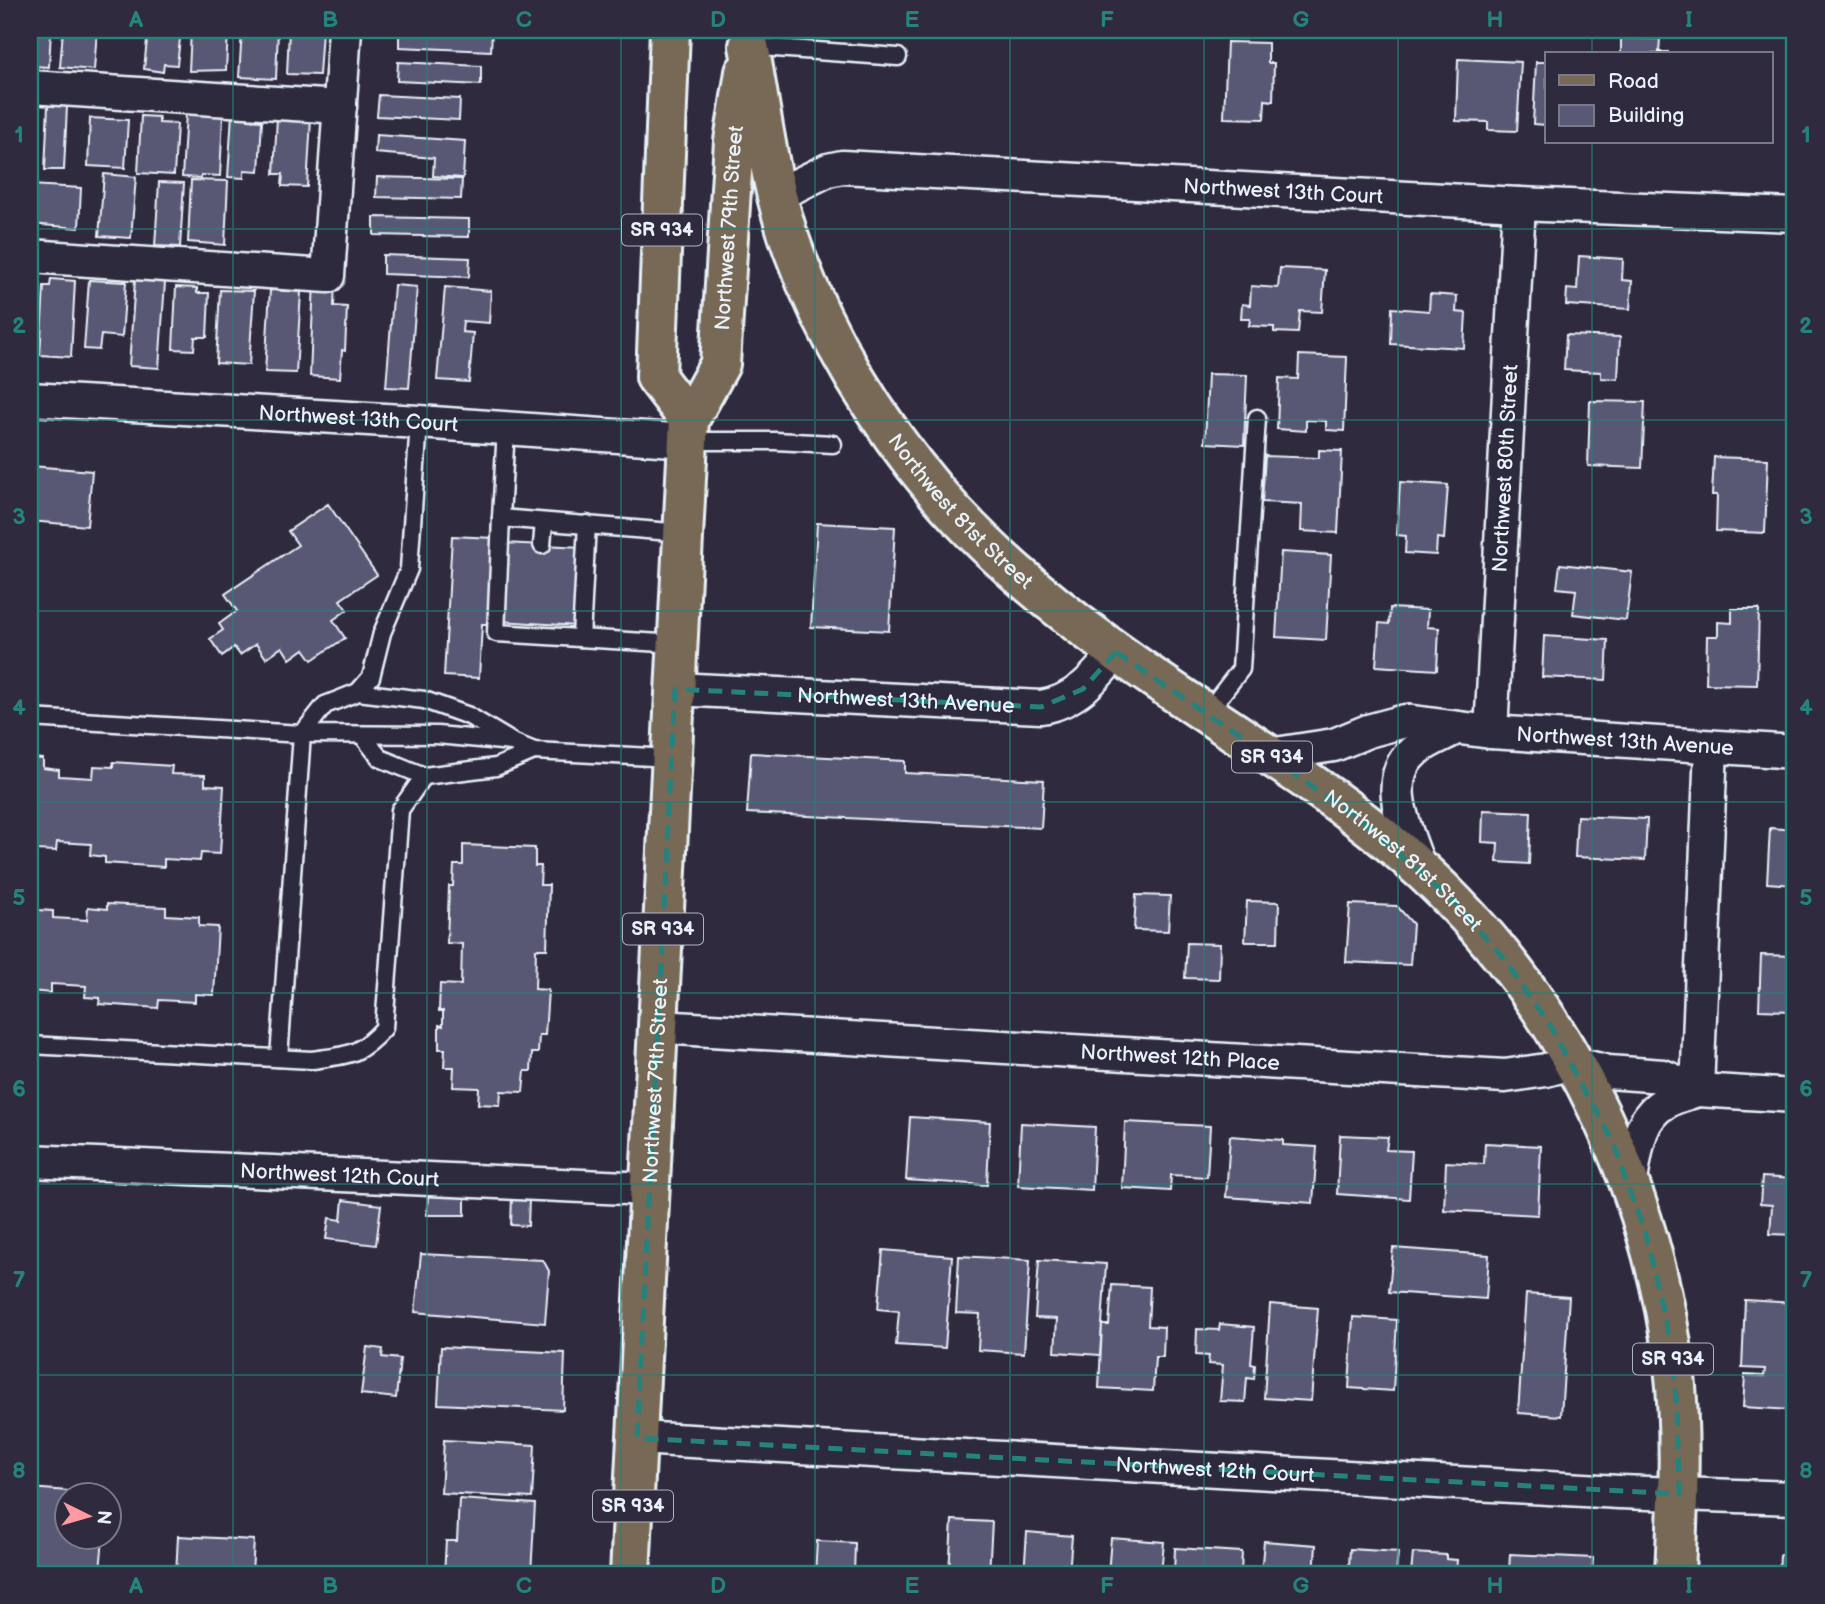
<svg xmlns="http://www.w3.org/2000/svg" width="1825" height="1604" font-family="'Balsamiq Sans',sans-serif">
<style>
.building{fill:#595875;stroke:#e8f1f8;stroke-width:2}
.lines{fill:none;stroke-linecap:round;stroke-linejoin:round}
.lane-casing{stroke:#e8f1f8;stroke-width:21}
.street-casing{stroke:#e8f1f8;stroke-width:37}
.primary-casing{stroke:#e8f1f8;stroke-width:44}
.lane{stroke:#2f2a3d;stroke-width:16}
.street{stroke:#2f2a3d;stroke-width:32}
.primary{stroke:#776954;stroke-width:38}
.marked{fill:none;stroke:#25827c;stroke-width:5;stroke-dasharray:14 9;stroke-linejoin:round}
.grid{fill:none;stroke:#25827c;stroke-width:2;stroke-opacity:0.55}
.labels{text-anchor:middle;dominant-baseline:central;stroke-width:6;stroke-linejoin:round;paint-order:stroke}
.shield{fill:#2f2a3d;stroke:#b0b5c0;stroke-width:2}
.shield-label{font-size:19px;font-weight:bold;fill:#e8f1f8}
.street-label{font-size:21px;fill:#e8f1f8;stroke:#2f2a3d}
.neatline{fill:none;stroke:#25827c;stroke-width:2.5}
.grid-label{font-size:23px;text-anchor:middle;font-weight:bold;fill:#25827c}
</style>
<rect width="100%" height="100%" fill="#2f2a3d"/>
<filter id="ink" filterUnits="userSpaceOnUse"><feTurbulence type="fractalNoise" baseFrequency=".0143" numOctaves="2"/><feDisplacementMap in="SourceGraphic" scale="14" xChannelSelector="R" yChannelSelector="G"/><feConvolveMatrix kernelMatrix="1 2 1 2 8 2 1 2 1" color-interpolation-filters="sRGB"/></filter>
<g filter="url(#ink)">
<g class="building">
<polygon points="35,30 51,30 49,67 33,66"/>
<polygon points="63,30 97,30 94,70 60,67"/>
<polygon points="148,30 181,30 177,65 164,64 163,72 144,69"/>
<polygon points="191,30 228,30 226,70 189,71"/>
<polygon points="242,30 278,30 276,79 239,77"/>
<polygon points="289,30 322,30 319,75 287,74"/>
<polygon points="399,30 492,30 491,51 399,47"/>
<polygon points="1621,38 1660,39 1659,52 1668,52 1668,54 1621,54"/>
<polygon points="1227,42 1268,43 1268,63 1274,63 1273,101 1265,100 1264,119 1224,118"/>
<polygon points="1458,59 1521,62 1517,131 1488,130 1488,122 1456,121"/>
<polygon points="398,62 481,66 481,85 397,81"/>
<polygon points="1536,62 1547,62 1547,125 1533,124"/>
<polygon points="379,95 460,99 459,120 377,116"/>
<polygon points="48,105 67,106 64,170 45,170"/>
<polygon points="30,110 38,110 35,169 30,169"/>
<polygon points="186,113 223,115 220,176 201,175 201,178 182,177"/>
<polygon points="232,114 248,115 248,120 262,121 259,171 244,170 244,178 228,177"/>
<polygon points="141,116 159,117 159,123 177,124 174,175 138,173"/>
<polygon points="277,117 311,119 307,187 282,186 283,174 274,174"/>
<polygon points="90,118 128,120 125,168 88,166"/>
<polygon points="376,135 465,141 463,178 433,176 434,158 375,153"/>
<polygon points="104,174 136,177 131,238 99,236"/>
<polygon points="377,177 462,179 461,199 376,197"/>
<polygon points="191,180 228,181 225,245 188,242"/>
<polygon points="159,182 184,183 180,247 155,246"/>
<polygon points="30,185 81,188 79,228 30,224"/>
<polygon points="374,217 469,219 469,237 374,235"/>
<polygon points="383,255 470,258 469,277 383,274"/>
<polygon points="1579,256 1623,259 1622,280 1632,281 1630,309 1566,305 1567,289 1577,290"/>
<polygon points="1280,268 1325,270 1322,312 1300,311 1298,333 1274,332 1274,327 1249,326 1250,319 1241,319 1242,304 1250,305 1251,286 1278,288"/>
<polygon points="51,279 75,281 71,357 40,355 44,286 50,286"/>
<polygon points="89,280 126,282 122,337 101,335 99,350 84,349"/>
<polygon points="135,280 165,282 159,368 129,366"/>
<polygon points="314,280 335,281 334,306 347,307 345,351 342,350 340,378 310,376"/>
<polygon points="394,285 417,287 409,388 386,387"/>
<polygon points="176,287 197,288 197,293 209,293 207,337 195,337 194,350 173,349"/>
<polygon points="445,287 491,291 489,323 463,321 462,332 473,333 469,382 437,380"/>
<polygon points="220,290 254,291 249,365 216,363"/>
<polygon points="270,290 301,292 296,373 265,372"/>
<polygon points="1430,294 1457,296 1456,312 1466,313 1464,348 1391,344 1392,308 1429,311"/>
<polygon points="1566,335 1620,337 1618,379 1601,378 1601,372 1564,370"/>
<polygon points="1299,355 1347,357 1344,431 1326,430 1326,421 1306,420 1306,431 1277,429 1279,378 1298,379"/>
<polygon points="1208,374 1247,375 1244,445 1205,443"/>
<polygon points="1590,401 1645,402 1642,468 1588,466"/>
<polygon points="1319,450 1342,451 1338,533 1301,531 1302,504 1262,502 1265,456 1319,458"/>
<polygon points="1714,457 1768,459 1765,533 1716,531 1717,495 1712,495"/>
<polygon points="31,466 92,471 87,526 30,521"/>
<polygon points="1400,482 1448,485 1444,539 1437,538 1436,555 1405,553 1406,536 1397,535"/>
<polygon points="328,504 377,575 340,600 347,610 333,620 345,638 312,660 304,649 290,659 282,647 266,658 256,644 240,655 234,647 222,656 210,639 223,630 219,624 237,611 225,594 298,545 288,531"/>
<polygon points="817,523 895,527 889,631 811,627"/>
<polygon points="452,536 494,538 489,624 482,624 479,678 444,676"/>
<polygon points="504,543 582,547 578,626 500,621"/>
<polygon points="1281,552 1331,555 1326,640 1276,637"/>
<polygon points="1560,564 1632,572 1626,620 1573,614 1576,590 1557,588"/>
<polygon points="1390,608 1428,610 1427,627 1439,628 1437,670 1376,666 1379,623 1389,624"/>
<polygon points="1732,609 1759,609 1757,685 1706,684 1707,636 1718,636 1718,622 1732,623"/>
<polygon points="1544,636 1608,640 1606,680 1542,677"/>
<polygon points="751,753 905,761 905,773 1044,780 1041,828 747,813"/>
<polygon points="30,758 43,759 43,768 59,770 59,776 93,778 94,766 113,767 113,762 172,766 171,774 205,775 205,785 224,786 220,854 201,853 200,861 164,859 164,867 105,863 105,857 90,855 91,844 57,842 56,851 35,850 35,859 30,858"/>
<polygon points="1483,810 1531,812 1529,864 1497,862 1498,843 1482,842"/>
<polygon points="1577,816 1647,819 1645,860 1575,857"/>
<polygon points="1770,828 1795,830 1795,885 1767,883"/>
<polygon points="463,845 535,848 535,866 541,866 540,885 549,885 547,949 536,949 535,989 548,990 545,1035 539,1035 538,1053 532,1053 531,1071 525,1071 523,1092 501,1091 500,1105 478,1104 479,1088 453,1087 454,1067 444,1067 445,1049 439,1049 439,1025 443,1026 443,1011 439,1011 440,984 461,985 462,944 447,943 449,886 453,886 454,865 463,865"/>
<polygon points="1136,895 1170,896 1168,931 1134,930"/>
<polygon points="30,900 38,901 38,910 53,911 53,918 87,920 88,907 107,909 107,904 166,907 166,915 199,917 199,926 218,927 214,995 195,994 195,1002 159,1000 158,1008 99,1004 100,998 85,997 86,986 51,984 51,993 30,991"/>
<polygon points="1247,901 1279,902 1278,942 1245,942"/>
<polygon points="1350,904 1397,906 1413,924 1410,965 1346,962"/>
<polygon points="1187,943 1220,944 1219,979 1185,978"/>
<polygon points="1761,955 1795,956 1795,1026 1790,1025 1791,1011 1759,1010"/>
<polygon points="910,1117 990,1122 987,1185 906,1180"/>
<polygon points="1125,1122 1210,1126 1207,1177 1171,1175 1170,1191 1122,1188"/>
<polygon points="1021,1123 1095,1127 1092,1190 1018,1186"/>
<polygon points="1340,1135 1388,1137 1386,1150 1412,1151 1409,1199 1337,1194"/>
<polygon points="1230,1136 1283,1140 1283,1145 1317,1147 1313,1203 1226,1197"/>
<polygon points="1485,1143 1541,1146 1538,1215 1444,1210 1446,1162 1484,1164"/>
<polygon points="1762,1177 1795,1179 1795,1235 1770,1234 1772,1205 1760,1204"/>
<polygon points="428,1194 465,1195 465,1215 427,1215"/>
<polygon points="512,1197 529,1198 528,1226 511,1225"/>
<polygon points="343,1200 381,1205 376,1245 326,1239 329,1218 341,1220"/>
<polygon points="1393,1248 1489,1255 1486,1299 1389,1292"/>
<polygon points="883,1250 952,1256 945,1348 896,1345 899,1311 878,1309"/>
<polygon points="421,1254 543,1260 549,1271 545,1323 415,1312"/>
<polygon points="959,1256 1030,1260 1024,1353 978,1350 980,1314 956,1313"/>
<polygon points="1039,1260 1106,1264 1100,1355 1055,1352 1057,1319 1035,1318"/>
<polygon points="1112,1285 1150,1287 1148,1326 1164,1327 1163,1357 1155,1357 1153,1391 1099,1388 1102,1325 1109,1325"/>
<polygon points="1526,1294 1569,1297 1561,1416 1518,1413"/>
<polygon points="1745,1300 1795,1303 1792,1410 1743,1407 1745,1375 1764,1376 1765,1369 1742,1368"/>
<polygon points="1270,1304 1318,1308 1311,1401 1264,1398"/>
<polygon points="1353,1317 1397,1320 1393,1391 1349,1388"/>
<polygon points="1220,1324 1254,1327 1251,1364 1255,1365 1254,1379 1247,1378 1245,1402 1220,1401 1223,1365 1208,1364 1209,1356 1196,1355 1197,1329 1219,1330"/>
<polygon points="367,1347 383,1349 382,1357 400,1359 396,1398 361,1394"/>
<polygon points="441,1347 565,1353 563,1410 438,1404"/>
<polygon points="444,1440 535,1445 532,1498 441,1493"/>
<polygon points="30,1488 106,1494 105,1496 66,1496 66,1538 103,1538 100,1571 30,1566"/>
<polygon points="459,1499 535,1504 531,1574 444,1574 446,1541 457,1541"/>
<polygon points="952,1520 992,1522 989,1574 949,1574"/>
<polygon points="1027,1532 1072,1536 1069,1574 1024,1574"/>
<polygon points="178,1536 254,1540 252,1574 176,1574"/>
<polygon points="1111,1538 1164,1542 1161,1574 1108,1574"/>
<polygon points="817,1541 855,1543 854,1574 815,1574"/>
<polygon points="1264,1541 1316,1545 1314,1574 1261,1574"/>
<polygon points="1175,1548 1242,1552 1241,1574 1174,1574"/>
<polygon points="1350,1549 1398,1552 1396,1574 1346,1574 1347,1566 1349,1566"/>
<polygon points="1413,1553 1446,1555 1446,1559 1457,1560 1456,1574 1411,1574"/>
<polygon points="1510,1554 1593,1558 1592,1574 1594,1574 1504,1574 1504,1570 1509,1571"/>
<polygon points="1780,1555 1795,1556 1795,1574 1779,1574"/>
</g>
<g class="lines">
<defs>
<g id="lane">
<polyline points="749,46 898,57"/>
<polyline points="688,441 775,441 833,444"/>
<polyline points="501,518 506,428"/>
<polyline points="542,545 544,522"/>
<polyline points="581,638 587,524"/>
<polyline points="678,644 496,633 501,518 683,533"/>
<polyline points="358,692 371,677 382,633 409,569 419,422"/>
<polyline points="1206,714 1241,669 1257,418"/>
<polyline points="30,718 302,734 437,735 512,742 534,751 672,758"/>
<polyline points="362,735 380,758 424,776 496,767 534,751"/>
<path d="M30,1045l282,15c36,-5 47,-4 72,-32l16,-218 24,-34"/>
<polyline points="279,1058 302,734 325,705 358,692 424,700 469,716 509,740"/>
</g>
<g id="street">
<polyline points="30,87 340,107"/>
<path id="s1" d="M777,195l51,-25 14,-3 677,37 276,11"/>
<polyline points="30,256 328,276 345,30"/>
<path id="s2" d="M30,399l389,23 269,19"/>
<path id="s3" d="M675,689l366,18c34,-5 54,-29 75,-55"/>
<path id="s4" d="M1491,732l28,-528"/>
<path id="s5" d="M1269,755l65,-10 34,-14 37,-10 86,11 304,20"/>
<path d="M1421,872c-12,-36 -44,-94 -4,-123 12,-9 26,-14 39,-21"/>
<path id="s6" d="M658,1027l847,49 41,-6 26,-7 36,9 55,4 34,14 98,6"/>
<polyline points="1697,1090 1711,747"/>
<path id="s7" d="M30,1161l619,28"/>
<path d="M1630,1186c6,-30 6,-68 36,-84 9,-6 21,-8 31,-12"/>
<path id="s8" d="M637,1438l982,54 176,6"/>
</g>
<g id="primary">
<polyline points="670,30 656,377 689,420"/>
<path id="s9" d="M749,46c13,67 20,139 44,203 32,88 84,173 144,244 104,121 242,200 372,289 52,36 103,76 146,121 120,123 198,293 219,463 8,69 4,139 1,208"/>
<path id="s10" d="M630,1574l59,-1154 31,-56 14,-223 11,-69"/>
</g>
</defs>
<use href="#lane" class="lane-casing"/>
<use href="#street" class="street-casing"/>
<use href="#primary" class="primary-casing"/>
<use href="#lane" class="lane"/>
<use href="#street" class="street"/>
<use href="#primary" class="primary"/>
</g>
</g>
<path class="marked" d="M1116,652l233,159 104,89 55,64 44,64 60,113 32,86 22,87 11,92 2,88 -1042,-56 38,-749 366,18 42,-18z"/>
<path class="grid" d="M233,30v1544M427,30v1544M621,30v1544M815,30v1544M1010,30v1544M1204,30v1544M1398,30v1544M1592,30v24M1592,142v1432M30,229h1765M30,420h1765M30,611h1765M30,802h1765M30,993h1765M30,1184h1765M30,1375h1765"/>
<g class="labels">
<g class="shield">
<rect x="622" y="214.5" width="80" height="31" rx="5"/>
<rect x="1232" y="741.5" width="80" height="31" rx="5"/>
<rect x="623" y="913.5" width="80" height="31" rx="5"/>
<rect x="1633" y="1343.5" width="80" height="31" rx="5"/>
<rect x="593" y="1490.5" width="80" height="31" rx="5"/>
</g>
<g class="shield-label">
<text x="662" y="230">SR 934</text>
<text x="1272" y="757">SR 934</text>
<text x="663" y="929">SR 934</text>
<text x="1673" y="1359">SR 934</text>
<text x="633" y="1506">SR 934</text>
</g>
<g class="street-label">
<text stroke="none"><textPath href="#s1" startOffset="513">Northwest 13th Court</textPath></text>
<text stroke="none"><textPath href="#s10" startOffset="1356">Northwest 79th Street</textPath></text>
<text stroke="none"><textPath href="#s2" startOffset="329">Northwest 13th Court</textPath></text>
<text stroke="none"><textPath href="#s4" startOffset="264">Northwest 80th Street</textPath></text>
<text stroke="none"><textPath href="#s9" startOffset="522">Northwest 81st Street</textPath></text>
<text stroke="none"><textPath href="#s3" startOffset="231">Northwest 13th Avenue</textPath></text>
<text stroke="none"><textPath href="#s5" startOffset="362">Northwest 13th Avenue</textPath></text>
<text stroke="none"><textPath href="#s9" startOffset="1088">Northwest 81st Street</textPath></text>
<text stroke="none"><textPath href="#s6" startOffset="523">Northwest 12th Place</textPath></text>
<text stroke="none"><textPath href="#s10" startOffset="494">Northwest 79th Street</textPath></text>
<text stroke="none"><textPath href="#s7" startOffset="310">Northwest 12th Court</textPath></text>
<text stroke="none"><textPath href="#s8" startOffset="579">Northwest 12th Court</textPath></text>
</g>
</g>
<rect width="1825" height="1604" fill="none" stroke="#2f2a3d" stroke-width="77"/>
<rect x="1545" y="52" width="228" height="91" fill="#2f2a3d" stroke="#797a88" stroke-width="2"/>
<rect x="1559" y="75" width="35" height="10" fill="#776954" stroke="#797a88" stroke-width="2"/>
<text x="1608" y="88" font-size="21" fill="#e8f1f8">Road</text>
<rect x="1559" y="105" width="35" height="21" fill="#595875" stroke="#797a88" stroke-width="2"/>
<text x="1608" y="122" font-size="21" fill="#e8f1f8">Building</text>
<g transform="translate(88 1516) rotate(95)"><circle r="33" fill="#2f2a3d" stroke="#797a88" stroke-width="2"/>
<path d="M0-5L12 26L0 18L-12 26Z" fill="#ff9aa2"/>
<text y="-10" font-size="19" font-weight="bold" text-anchor="middle" fill="#e8f1f8">N</text>
</g>
<rect x="38" y="38" width="1748" height="1528" class="neatline"/>
<g class="grid-label">
<text x="136" y="27">A</text>
<text x="330" y="27">B</text>
<text x="524" y="27">C</text>
<text x="718" y="27">D</text>
<text x="912" y="27">E</text>
<text x="1107" y="27">F</text>
<text x="1301" y="27">G</text>
<text x="1495" y="27">H</text>
<text x="1689" y="27">I</text>
<text x="19" y="142">1</text>
<text x="1806" y="142">1</text>
<text x="19" y="333">2</text>
<text x="1806" y="333">2</text>
<text x="19" y="524">3</text>
<text x="1806" y="524">3</text>
<text x="19" y="715">4</text>
<text x="1806" y="715">4</text>
<text x="19" y="905">5</text>
<text x="1806" y="905">5</text>
<text x="19" y="1096">6</text>
<text x="1806" y="1096">6</text>
<text x="19" y="1287">7</text>
<text x="1806" y="1287">7</text>
<text x="19" y="1478">8</text>
<text x="1806" y="1478">8</text>
<text x="136" y="1593">A</text>
<text x="330" y="1593">B</text>
<text x="524" y="1593">C</text>
<text x="718" y="1593">D</text>
<text x="912" y="1593">E</text>
<text x="1107" y="1593">F</text>
<text x="1301" y="1593">G</text>
<text x="1495" y="1593">H</text>
<text x="1689" y="1593">I</text>
</g>
</svg>
